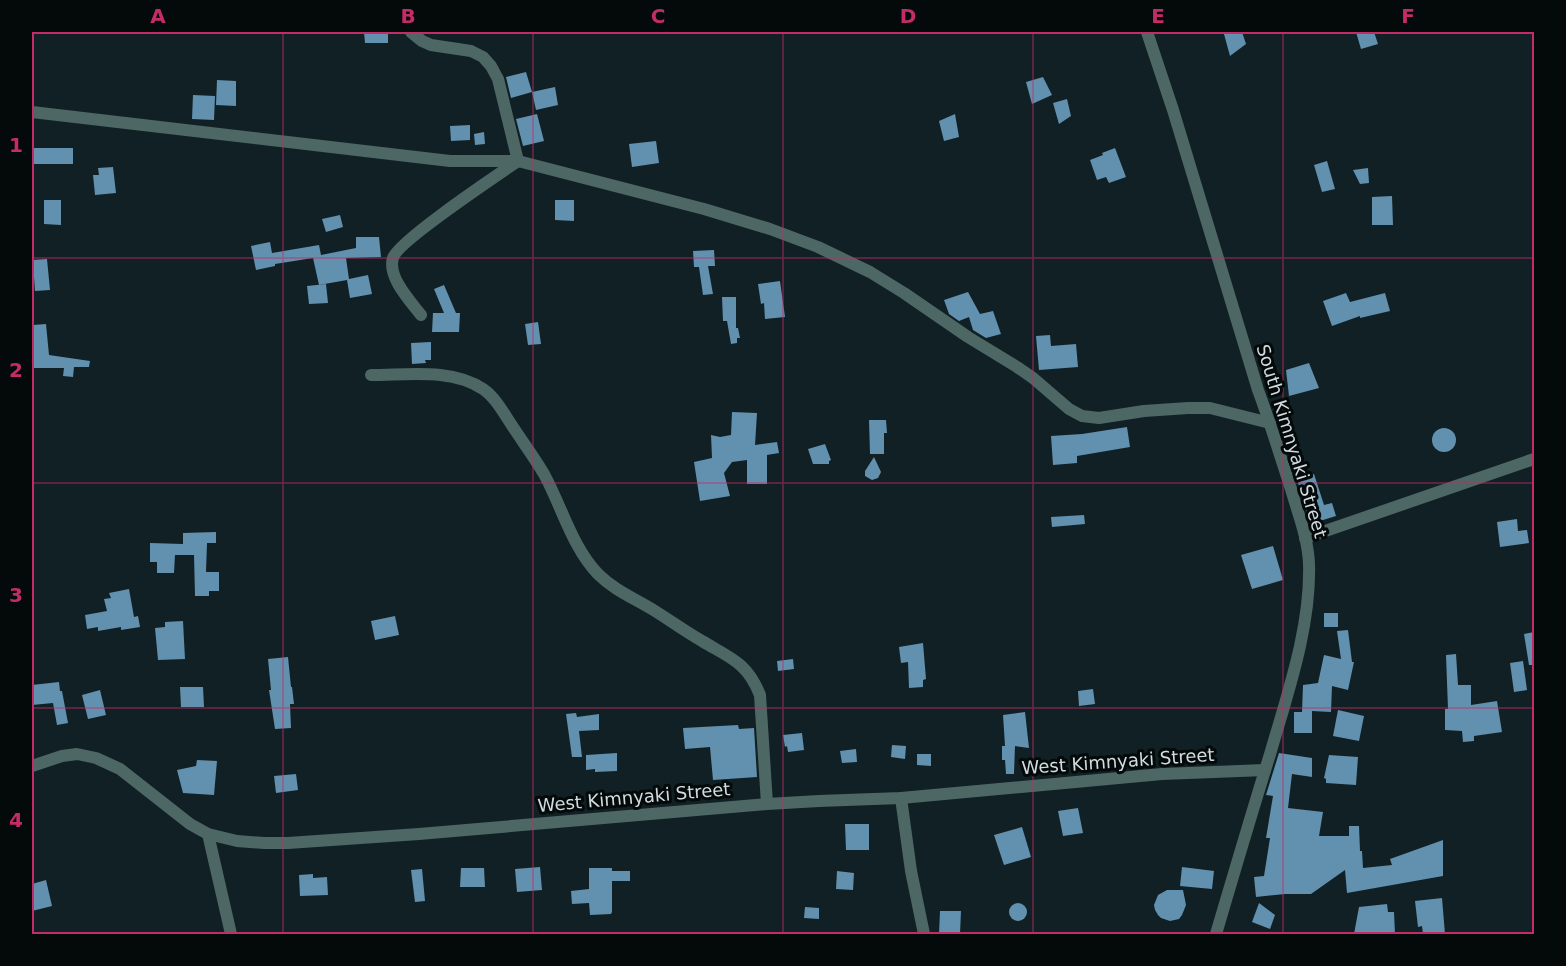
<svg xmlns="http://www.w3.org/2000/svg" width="1566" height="966" font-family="'DejaVu Sans',sans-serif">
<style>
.building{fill:#6290af}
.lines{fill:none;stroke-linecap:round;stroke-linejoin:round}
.minor{stroke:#4d6765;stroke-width:12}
.grid{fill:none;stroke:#c42c68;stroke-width:1.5;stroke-opacity:0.55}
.labels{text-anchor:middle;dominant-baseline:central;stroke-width:6;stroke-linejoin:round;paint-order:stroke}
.street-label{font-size:18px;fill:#d2dbde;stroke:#04090a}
.neatline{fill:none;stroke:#c42c68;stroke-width:2}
.grid-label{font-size:20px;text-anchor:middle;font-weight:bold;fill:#c42c68}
</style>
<rect width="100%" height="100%" fill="#112024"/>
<g class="building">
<polygon points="364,32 388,32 388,43 365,43"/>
<polygon points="1233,32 1242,32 1246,44 1230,56 1224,34"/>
<polygon points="1356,32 1374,32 1378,44 1361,49"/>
<polygon points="526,72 532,92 511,98 506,77"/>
<polygon points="1043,77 1052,95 1032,104 1026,82"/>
<polygon points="217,80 236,81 236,106 216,105"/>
<polygon points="555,87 558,105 536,110 532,92"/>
<polygon points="193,95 215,96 214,120 192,119"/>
<polygon points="1067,99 1071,116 1059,124 1053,103"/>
<polygon points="537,114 544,141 523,146 516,119"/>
<polygon points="955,114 959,137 944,141 939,121"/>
<polygon points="470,125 470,140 451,141 450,126"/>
<polygon points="484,132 485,144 475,145 474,134"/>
<polygon points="656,141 659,163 632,167 629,144"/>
<rect x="32" y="148" width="41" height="16"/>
<polygon points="1115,148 1126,177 1109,183 1106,177 1097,180 1090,160 1103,155 1102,153"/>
<polygon points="1327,161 1335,189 1322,192 1314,165"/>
<polygon points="113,167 116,193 95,195 93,175 99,175 98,168"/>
<polygon points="1368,168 1369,183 1360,184 1353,170"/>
<polygon points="1392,196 1393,225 1372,225 1372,197"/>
<polygon points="44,200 61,200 61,225 44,224"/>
<polygon points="555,200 574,200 574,221 555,220"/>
<polygon points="340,215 343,227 326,232 322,219"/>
<polygon points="356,237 379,237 381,257 346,258 349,279 368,275 372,294 350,298 347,280 319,285 313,258 275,264 275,266 256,270 251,246 270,242 272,253 319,245 321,255 356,248"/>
<polygon points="714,250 715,266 708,266 713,294 703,295 699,267 694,267 693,251"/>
<polygon points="47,259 50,290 35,291 34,277 32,277 32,260"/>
<polygon points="780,281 785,317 765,319 764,303 761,304 758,284"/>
<polygon points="326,284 328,303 309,304 307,286"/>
<polygon points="444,285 456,313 460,313 459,332 432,332 433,313 444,313 434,289"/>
<polygon points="968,292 980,314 993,311 1001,334 986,338 973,330 969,317 959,321 949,314 944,300"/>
<polygon points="1346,293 1350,302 1385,293 1390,311 1360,318 1360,316 1332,326 1323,301"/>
<polygon points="722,297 736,297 736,328 738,328 740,338 737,338 737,343 731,344 727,321 723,321"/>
<polygon points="538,322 541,344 528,345 525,324"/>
<polygon points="46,324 49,355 90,361 89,367 74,367 73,377 63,376 64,368 33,368 33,325"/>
<polygon points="1050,335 1051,346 1076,344 1078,367 1039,370 1036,336"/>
<polygon points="431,342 431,360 425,360 426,363 412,364 411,343"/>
<polygon points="1309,363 1319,388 1289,396 1286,370"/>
<polygon points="732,412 757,413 755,445 777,442 779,453 767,455 767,484 747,484 747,460 732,462 724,473 730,496 700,501 694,462 712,458 711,435 720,437 731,435"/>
<polygon points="869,420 886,420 887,433 884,433 884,454 870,454"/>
<polygon points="1127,427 1130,447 1077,456 1077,463 1053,465 1051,436 1082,434"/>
<circle cx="1444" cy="440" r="12"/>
<polygon points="825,444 831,460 829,461 829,464 813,464 808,449"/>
<polygon points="874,457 881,472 878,478 872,480 865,476 865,471"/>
<polygon points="1314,474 1324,505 1332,503 1336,516 1310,524 1297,479"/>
<polygon points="1084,515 1085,524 1052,527 1051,517"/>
<polygon points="1517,519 1518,531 1527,530 1529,543 1500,547 1497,522"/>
<polygon points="216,532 216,543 207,543 206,572 219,572 219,591 209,591 209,596 195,596 194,555 175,555 174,573 157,573 157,562 150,562 150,543 183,544 183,533"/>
<polygon points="1273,546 1283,580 1252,589 1241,555"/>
<polygon points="129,589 134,617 138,616 140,627 121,630 121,627 98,631 98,627 87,629 85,615 107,611 104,599 111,598 109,593"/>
<rect x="1324" y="613" width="14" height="14"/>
<polygon points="395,616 399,635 375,640 371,621"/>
<polygon points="183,621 185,659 158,660 155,628 165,627 165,622"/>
<polygon points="1348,630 1352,662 1354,662 1348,690 1332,686 1331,712 1312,711 1312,733 1294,733 1294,712 1302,712 1303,685 1318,683 1324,655 1341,659 1337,631"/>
<polygon points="1534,632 1534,665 1529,665 1524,634"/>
<polygon points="923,643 926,679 923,680 923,687 909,688 908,662 901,663 899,647"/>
<polygon points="1456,654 1458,685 1471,685 1471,705 1497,701 1502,732 1474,736 1474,741 1463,742 1462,731 1445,730 1445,709 1448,709 1446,655"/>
<polygon points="288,657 291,687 292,687 294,704 290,704 291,728 275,729 269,690 271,690 268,659"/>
<polygon points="793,659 794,669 778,671 777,661"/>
<polygon points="1523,661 1527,690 1514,692 1510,663"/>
<polygon points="59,682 60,691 62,691 68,723 57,725 53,703 32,705 32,685"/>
<polygon points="180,687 203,687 204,707 181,707"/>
<polygon points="1093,689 1095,704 1079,706 1078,691"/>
<polygon points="100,690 106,715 88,719 82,695"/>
<polygon points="1338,710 1364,716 1359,741 1333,736"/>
<polygon points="1025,712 1029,748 1015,746 1014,774 1006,774 1005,760 1002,760 1002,746 1005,746 1003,715"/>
<polygon points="576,713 577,717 599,714 599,730 579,731 582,757 572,757 566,714"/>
<polygon points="738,725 739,729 754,728 757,777 713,780 710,747 685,749 683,728"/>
<polygon points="802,733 804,750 788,752 787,746 785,747 783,735"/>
<polygon points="892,745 906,746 905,759 891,757"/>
<polygon points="856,749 857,762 842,763 840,751"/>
<polygon points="617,753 617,771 595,772 595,769 586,770 586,755"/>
<polygon points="1279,753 1312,758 1312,777 1292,774 1288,808 1323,812 1319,836 1349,836 1349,826 1359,826 1360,851 1362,851 1363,868 1392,865 1390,859 1443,840 1443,876 1347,893 1345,870 1311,894 1285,894 1256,897 1254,877 1264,876 1270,838 1266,838 1273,796 1266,795"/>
<polygon points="917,754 931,754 931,766 917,765"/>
<polygon points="1329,755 1358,757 1356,785 1326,783 1326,779 1324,778"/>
<polygon points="197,760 217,761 214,795 183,793 177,770 196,766"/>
<polygon points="296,774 298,790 276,793 274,776"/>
<polygon points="1078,808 1083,833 1063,836 1058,811"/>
<polygon points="845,824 869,824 869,850 846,850"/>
<polygon points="1022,827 1031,857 1004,865 994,835"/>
<polygon points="540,867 542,890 517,892 515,869"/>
<polygon points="1182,867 1214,871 1212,889 1180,886"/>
<polygon points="461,868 484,868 485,887 460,887"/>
<polygon points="589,868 612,868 612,871 630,871 630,881 612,881 612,912 611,914 590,915 589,903 572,904 571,891 589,889"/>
<polygon points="422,869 425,901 415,902 411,870"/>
<polygon points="837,871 854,873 853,890 836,889"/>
<polygon points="313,874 313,878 327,877 328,895 300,896 299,875"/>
<polygon points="46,880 52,906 32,911 32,884"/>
<polygon points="1167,890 1183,890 1186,905 1182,915 1179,919 1170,921 1161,918 1158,915 1155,910 1154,905 1158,895"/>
<polygon points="1442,898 1445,934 1423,934 1422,926 1418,927 1415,901"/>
<circle cx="1018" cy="912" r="9"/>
<polygon points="1259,903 1275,915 1270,929 1252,922"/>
<polygon points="1387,904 1388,912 1394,912 1395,934 1354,934 1359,907"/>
<polygon points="805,907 819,908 819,919 804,918"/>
<polygon points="940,911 961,911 960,934 939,934"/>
</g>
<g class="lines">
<g class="minor">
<path d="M411,32l11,9 9,4 40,6 12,6 8,9 7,13 20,82c-19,13 -121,81 -125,97 -6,19 18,44 28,57"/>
<path d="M1147,32l26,78 85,280c12,32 22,66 33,99 7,25 17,49 18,75 2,62 -21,128 -38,187 -19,61 -37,122 -55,183"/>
<polyline points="32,112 450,161 518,161 704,209 770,229 818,247 870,272 904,293 968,337 1017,367 1033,378 1069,409 1082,416 1099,418 1144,411 1188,408 1210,408 1270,423"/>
<path d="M371,375c36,0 81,-7 112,14 12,8 20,23 28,35 11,17 23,33 33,50 18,33 28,73 54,100 17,17 38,25 57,37 16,10 31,21 47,30 28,17 45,21 58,54l7,109"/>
<polyline points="1305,538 1534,459"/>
<polyline points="32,766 62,756 77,754 96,758 120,769 190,824 208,834 237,841 264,843 288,843 419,834 767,804 819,801 901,798 1162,774 1265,770"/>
<polyline points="901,798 911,871 924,934"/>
<polyline points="208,834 231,934"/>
</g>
</g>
<path class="grid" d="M283,32v902M533,32v902M783,32v902M1033,32v902M1283,32v902M32,258h1502M32,483h1502M32,708h1502"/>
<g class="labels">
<g class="street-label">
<text transform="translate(1292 441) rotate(73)">South Kimnyaki Street</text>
<text transform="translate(1118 761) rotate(-4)">West Kimnyaki Street</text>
<text transform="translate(634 797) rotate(-5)">West Kimnyaki Street</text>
</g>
</g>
<rect width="1566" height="966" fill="none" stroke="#04090a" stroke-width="66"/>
<rect x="33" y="33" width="1500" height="900" class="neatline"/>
<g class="grid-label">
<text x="158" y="23">A</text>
<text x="408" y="23">B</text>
<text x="658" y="23">C</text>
<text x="908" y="23">D</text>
<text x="1158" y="23">E</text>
<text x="1408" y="23">F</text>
<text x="16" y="152">1</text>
<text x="16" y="377">2</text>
<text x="16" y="602">3</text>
<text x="16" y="827">4</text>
</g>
</svg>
